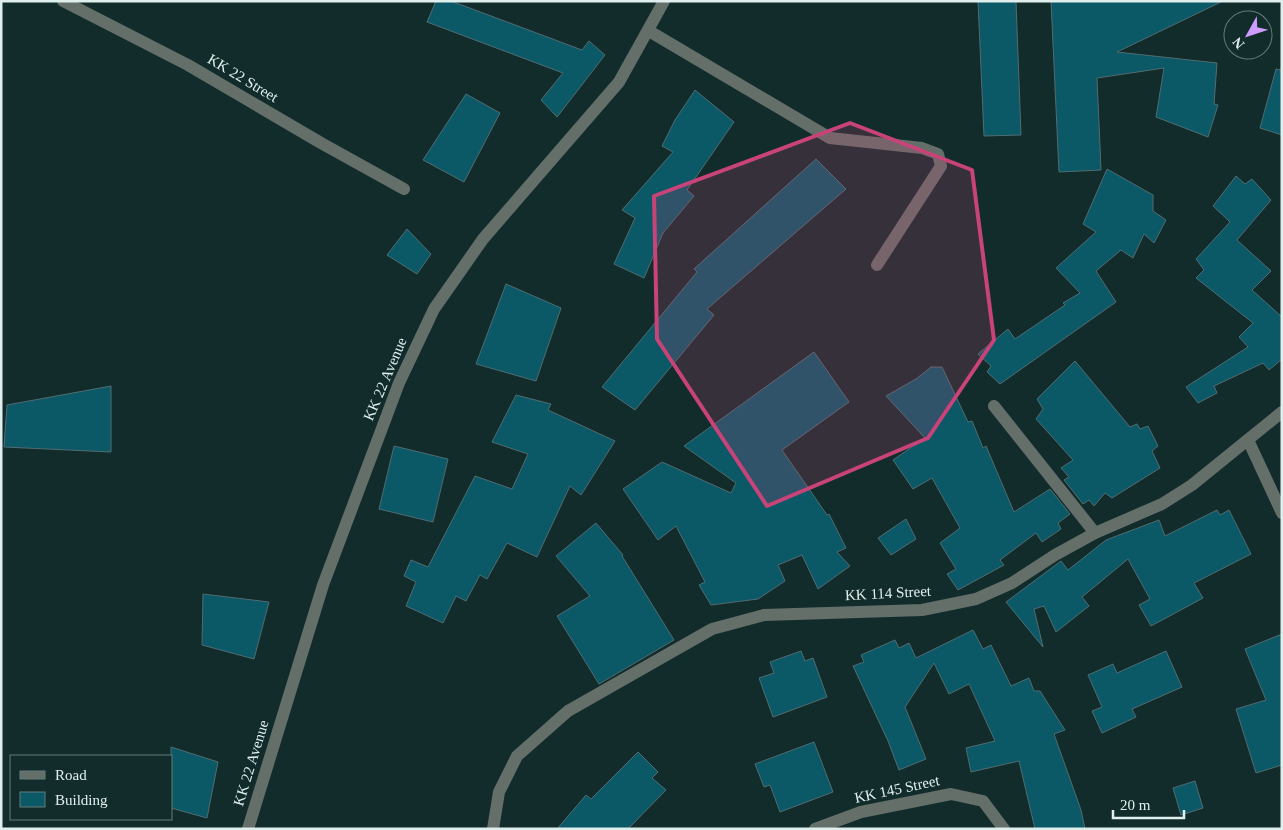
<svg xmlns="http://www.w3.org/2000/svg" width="1283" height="830" font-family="'Times New Roman',serif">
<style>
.building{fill:#0b5866;stroke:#516c72}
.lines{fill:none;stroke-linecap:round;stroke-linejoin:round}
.minor{stroke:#646f6a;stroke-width:12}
.marked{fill:#c84378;fill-opacity:0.2;stroke:#c84378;stroke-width:4;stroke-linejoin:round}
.labels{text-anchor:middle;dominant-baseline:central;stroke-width:4;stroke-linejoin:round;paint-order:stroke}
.street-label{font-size:15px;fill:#dfefee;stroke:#122c2b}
</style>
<rect width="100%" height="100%" fill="#122c2b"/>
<g class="building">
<polygon points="436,1 451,1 582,50 589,41 605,55 557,117 541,100 563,73 427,22"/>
<polygon points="978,1 1016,1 1021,135 984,136"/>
<polygon points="1051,1 1223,1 1117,52 1217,63 1214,104 1218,105 1208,137 1156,117 1164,68 1097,78 1101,170 1059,172"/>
<polygon points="1276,69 1282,70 1282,135 1260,128"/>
<polygon points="695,90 734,122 687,190 694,196 663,233 644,278 614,264 635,218 622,210 673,152 662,146 675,120"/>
<polygon points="466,94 500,113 464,182 423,160"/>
<polygon points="816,159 846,189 707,309 714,315 635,410 602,387 697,272 694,269"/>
<polygon points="1107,169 1153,195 1153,211 1166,220 1154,243 1144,234 1133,258 1121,250 1096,271 1116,302 1000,384 987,372 991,366 978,354 1008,329 1015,339 1065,305 1063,303 1080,293 1056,268 1096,232 1083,224"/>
<polygon points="1236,176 1245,184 1252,179 1271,200 1237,240 1271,271 1252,290 1282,317 1282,359 1269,370 1263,363 1214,386 1217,393 1198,403 1186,387 1248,347 1239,337 1253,323 1196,278 1204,270 1196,259 1230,222 1213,206"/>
<polygon points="407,229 431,254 417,274 387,255"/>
<polygon points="506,284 561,308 536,381 476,364"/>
<polygon points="814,352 849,402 782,450 827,515 829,514 846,548 837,552 850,566 818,589 802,555 778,565 785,581 758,599 711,605 699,585 705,582 676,526 658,540 623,489 662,462 731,493 736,483 684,446"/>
<polygon points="1075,361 1130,427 1137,424 1140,429 1148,426 1158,446 1152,451 1160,468 1112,498 1105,493 1094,506 1089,500 1083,504 1064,480 1069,477 1061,468 1073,460 1036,419 1043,409 1037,399"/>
<polygon points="931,367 942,367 968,422 972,421 983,448 986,446 1014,512 1050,489 1070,514 1058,523 1061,529 1042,542 1036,533 1000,560 1004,565 958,590 947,574 956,569 940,543 960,528 932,478 913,489 893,460 925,438 886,396 916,379"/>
<polygon points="111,386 111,452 4,447 7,405"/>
<polygon points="516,395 551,404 548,410 615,441 581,495 570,486 537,557 507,543 487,579 480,575 466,601 456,596 443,623 406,606 416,582 404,576 411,560 428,567 475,476 512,489 528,454 492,442"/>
<polygon points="394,446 448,459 433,522 379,509"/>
<polygon points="1217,510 1220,515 1229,510 1251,554 1194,583 1203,598 1151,626 1139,605 1150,599 1128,559 1082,597 1089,606 1056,632 1044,606 1034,609 1043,647 1006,602 1061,561 1068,570 1106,540 1159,520 1165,536"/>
<polygon points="906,519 916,539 891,555 878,538"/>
<polygon points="596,523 623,555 622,556 674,640 599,684 557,616 590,596 556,556"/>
<polygon points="203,594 269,602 254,659 202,645"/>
<polygon points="973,630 983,649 991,645 1011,686 1029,678 1034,691 1040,691 1065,730 1054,734 1081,810 1085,829 1035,829 1019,761 971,772 966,748 995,741 969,684 949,694 934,663 905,707 926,759 899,770 888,741 853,666 864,662 861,655 895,640 899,648 909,643 916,658"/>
<polygon points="1282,634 1282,765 1256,773 1236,709 1266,700 1245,649"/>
<polygon points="801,651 805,661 813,658 827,697 773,717 759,678 774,673 770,662"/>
<polygon points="1166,651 1182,687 1132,709 1136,717 1102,733 1092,711 1102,707 1088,675 1113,664 1117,673"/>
<polygon points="814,742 833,792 780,812 770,785 764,787 755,764"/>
<polygon points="171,747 218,762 207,818 171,808"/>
<polygon points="638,752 658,772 652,778 666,790 628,829 557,829 586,795 591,799"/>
<polygon points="1195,781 1203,808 1181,815 1173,788"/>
</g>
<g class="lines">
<g class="minor">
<polyline points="63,1 188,65 321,143 404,189"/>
<polyline points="649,31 830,138 922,148 938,154 941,166 877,265"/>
<polyline points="994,406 1095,533"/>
<polyline points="1248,440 1282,513"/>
<polyline points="248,829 323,585 399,383 434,309 483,239 619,82 664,1"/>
<polyline points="493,829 499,792 517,756 568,711 712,629 764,615 922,610 976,599 1012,583 1055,555 1095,533 1162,504 1192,485 1282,412"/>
<polyline points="815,829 861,812 951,794 983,801 1004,829"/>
</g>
</g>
<path class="marked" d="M850,123l122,47 22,170 -66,98 -161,68 -110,-167 -3,-143z"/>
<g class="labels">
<g class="street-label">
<text transform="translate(243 78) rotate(31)">KK 22 Street</text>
<text transform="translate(385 379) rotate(-67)">KK 22 Avenue</text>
<text transform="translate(888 593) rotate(-3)">KK 114 Street</text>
<text transform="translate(251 763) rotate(-73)">KK 22 Avenue</text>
<text transform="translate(897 789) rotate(-12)">KK 145 Street</text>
</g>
</g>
<rect width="1283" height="830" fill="none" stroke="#dfefee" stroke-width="5"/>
<rect x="10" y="755" width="162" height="65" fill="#122c2b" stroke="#647a79"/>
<rect x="20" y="771" width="25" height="8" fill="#646f6a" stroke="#647a79"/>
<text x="55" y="780" font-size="15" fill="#dfefee">Road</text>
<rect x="20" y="792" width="25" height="15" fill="#0b5866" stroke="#647a79"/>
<text x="55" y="805" font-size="15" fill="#dfefee">Building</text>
<g transform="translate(1248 35) rotate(230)"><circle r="24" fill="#122c2b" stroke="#647a79"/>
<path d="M0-4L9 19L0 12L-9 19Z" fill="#cf9dff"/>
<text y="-8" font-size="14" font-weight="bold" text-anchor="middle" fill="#dfefee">N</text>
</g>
<path d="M1113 810v8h71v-8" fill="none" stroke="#dfefee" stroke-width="2.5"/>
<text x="1120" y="810" font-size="15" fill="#dfefee" stroke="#122c2b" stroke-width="4" paint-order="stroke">20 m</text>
</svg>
